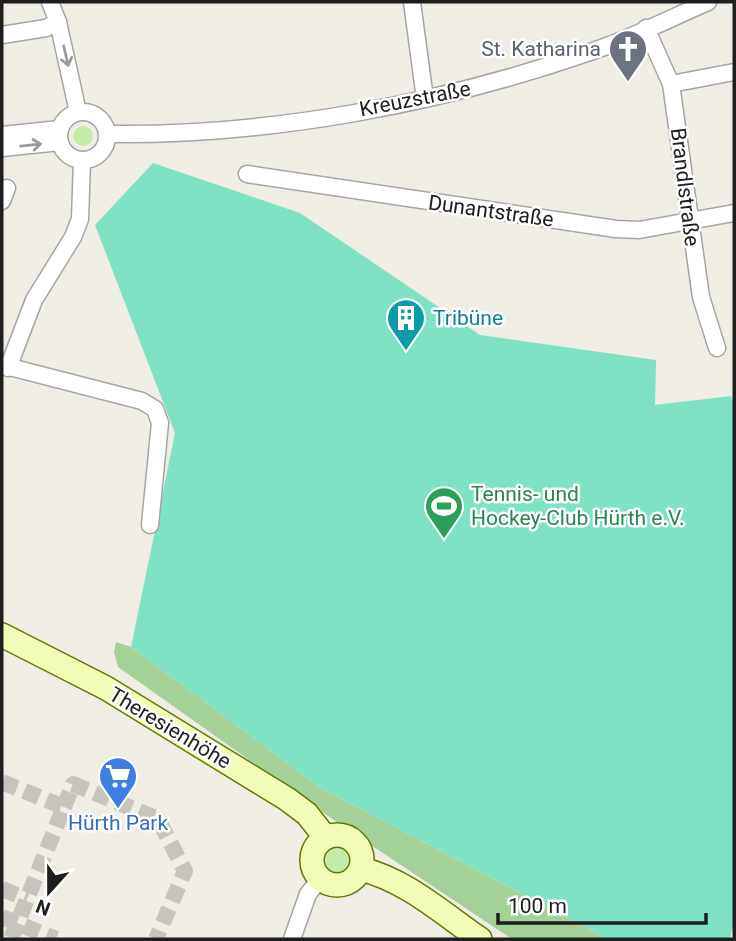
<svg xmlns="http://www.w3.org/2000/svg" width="736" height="941" font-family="Roboto,sans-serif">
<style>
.grass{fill:#c3eca8}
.forest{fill:#a3d197}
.pitch{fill:#7fe2c4}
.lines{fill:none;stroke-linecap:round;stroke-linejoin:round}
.street-tunnel{stroke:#c6c4bc;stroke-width:16;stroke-dasharray:16 8;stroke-linecap:butt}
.street-casing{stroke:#a5a5a5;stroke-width:19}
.secondary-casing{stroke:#637a00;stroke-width:26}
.street{stroke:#fff;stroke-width:16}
.secondary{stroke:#f2fcb6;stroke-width:23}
.oneway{stroke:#9a9a9a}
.labels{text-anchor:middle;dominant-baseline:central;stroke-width:5;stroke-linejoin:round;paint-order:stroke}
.worship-label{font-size:21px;fill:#5b616d;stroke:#fff;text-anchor:end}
.street-label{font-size:21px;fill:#1e1e1e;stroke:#fff}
.culture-label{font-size:21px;fill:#0d838f;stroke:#fff;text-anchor:start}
.leisure-label{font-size:21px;fill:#27864d;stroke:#fff;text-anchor:start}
.shop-label{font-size:21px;fill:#366cbe;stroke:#fff}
</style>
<rect width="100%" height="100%" fill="#f0ede4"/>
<g class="grass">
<circle cx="83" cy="136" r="10"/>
<circle cx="337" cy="860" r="15"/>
</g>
<polygon class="forest" points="116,642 131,647 319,787 608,939 512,939 338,823 118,667 114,652"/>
<polygon class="pitch" points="153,163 300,213 480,335 656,360 655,405 731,396 734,404 734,921 730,939 608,939 319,787 131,647 175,433 95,225"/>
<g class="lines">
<g class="street-tunnel">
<polyline points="2,782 64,807 11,939"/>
<polyline points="64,807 73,784 158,819 185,871 156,939"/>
<polyline points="2,889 27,899"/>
<polyline points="2,917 56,939"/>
</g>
<defs>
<g id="street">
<polyline points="50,2 58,22 78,112"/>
<polyline points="412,2 425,99"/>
<polyline points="646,28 671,84 701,297 717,348"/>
<polyline points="2,35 46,28 58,22"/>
<polyline points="671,84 734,72"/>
<circle cx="83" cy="136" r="24"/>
<path d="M107,134c164,2 334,-30 489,-84 38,-13 75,-32 112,-48"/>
<polyline points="2,135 60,129"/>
<polyline points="2,148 60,142"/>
<polyline points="247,174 616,229 639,230 734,213"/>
<polyline points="2,201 7,188"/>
<polyline points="2,365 142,401 155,409 160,423 150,525"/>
<polyline points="8,368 34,300 73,237 80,219 82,160"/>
<polyline points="292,939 308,894 320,879"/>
</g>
<g id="secondary">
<polyline points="2,635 106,688 287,799 307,814 325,837"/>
<circle cx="337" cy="860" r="25"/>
<path d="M361,869c45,11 81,44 119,70"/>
</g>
</defs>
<use href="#street" class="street-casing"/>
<use href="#secondary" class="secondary-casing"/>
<use href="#street" class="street"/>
<use href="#secondary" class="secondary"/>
</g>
<defs><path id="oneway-shaft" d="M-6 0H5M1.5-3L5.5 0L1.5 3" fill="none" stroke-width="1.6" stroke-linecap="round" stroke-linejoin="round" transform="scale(1.75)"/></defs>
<g class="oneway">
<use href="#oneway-shaft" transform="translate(66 56) rotate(77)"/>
<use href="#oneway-shaft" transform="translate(31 145) rotate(-6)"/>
</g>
<defs>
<symbol id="church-pin" viewBox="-11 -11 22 30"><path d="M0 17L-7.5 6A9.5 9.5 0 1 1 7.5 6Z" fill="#6b7280" stroke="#fff"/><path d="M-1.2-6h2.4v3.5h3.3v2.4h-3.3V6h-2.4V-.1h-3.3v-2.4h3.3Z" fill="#fff"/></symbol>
<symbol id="building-pin" viewBox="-11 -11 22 30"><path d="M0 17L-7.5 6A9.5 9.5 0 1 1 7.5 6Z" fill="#0f9aa8" stroke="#fff"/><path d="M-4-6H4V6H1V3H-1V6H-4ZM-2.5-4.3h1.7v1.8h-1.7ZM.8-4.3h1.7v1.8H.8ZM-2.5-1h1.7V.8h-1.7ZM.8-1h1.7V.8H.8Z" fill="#fff"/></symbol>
<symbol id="stadium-pin" viewBox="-11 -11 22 30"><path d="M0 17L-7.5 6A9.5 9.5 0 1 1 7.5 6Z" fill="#2e9e5b" stroke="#fff"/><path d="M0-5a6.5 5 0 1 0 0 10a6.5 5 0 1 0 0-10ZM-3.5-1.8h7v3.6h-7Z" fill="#fff"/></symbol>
<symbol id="supermarket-pin" viewBox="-11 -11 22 30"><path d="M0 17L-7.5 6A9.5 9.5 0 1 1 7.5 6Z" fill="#3f7fe0" stroke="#fff"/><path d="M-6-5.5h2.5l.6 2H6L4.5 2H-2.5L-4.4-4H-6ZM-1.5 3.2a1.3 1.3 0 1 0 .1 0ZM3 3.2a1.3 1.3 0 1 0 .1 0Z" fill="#fff"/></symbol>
</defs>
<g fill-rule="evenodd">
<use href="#church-pin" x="606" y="27" width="44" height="60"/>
<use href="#building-pin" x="384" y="296" width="44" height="60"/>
<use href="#stadium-pin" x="422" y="484" width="44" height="60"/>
<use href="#supermarket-pin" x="96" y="754" width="44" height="60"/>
</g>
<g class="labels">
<g class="worship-label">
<text x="601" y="49">St. Katharina</text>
</g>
<g class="street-label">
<text transform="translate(415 99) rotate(-11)">Kreuzstraße</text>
<text transform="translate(685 187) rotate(83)">Brandlstraße</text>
<text transform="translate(491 211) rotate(8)">Dunantstraße</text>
<text transform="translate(170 728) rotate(31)">Theresienhöhe</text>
</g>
<g class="culture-label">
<text x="433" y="318">Tribüne</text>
</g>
<g class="leisure-label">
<text x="471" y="494">Tennis- und<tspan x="471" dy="24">Hockey-Club Hürth e.V.</tspan></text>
</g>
<g class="shop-label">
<text x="118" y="823">Hürth Park</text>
</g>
</g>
<rect width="736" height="941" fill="none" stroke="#1e1e1e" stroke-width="7"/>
<g transform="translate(49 892) rotate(201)" stroke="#ffffff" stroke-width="5" paint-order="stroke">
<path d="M0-5L12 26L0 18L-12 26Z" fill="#1e1e1e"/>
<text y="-10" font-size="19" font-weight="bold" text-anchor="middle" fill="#1e1e1e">N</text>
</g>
<path d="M498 913v10h208v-10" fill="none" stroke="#1e1e1e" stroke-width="3.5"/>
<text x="508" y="913" font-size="21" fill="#1e1e1e" stroke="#ffffff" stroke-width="5" paint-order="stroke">100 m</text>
</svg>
